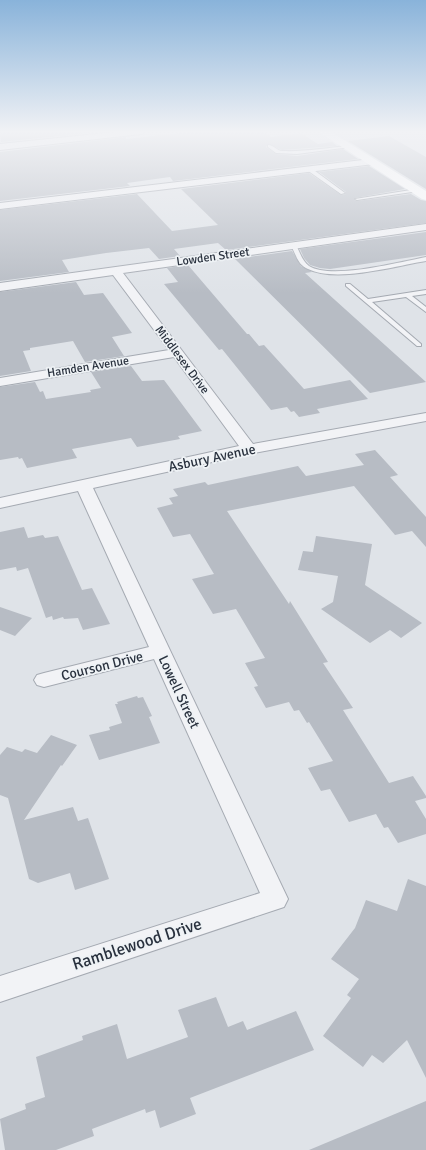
<svg xmlns="http://www.w3.org/2000/svg" width="426" height="1150" font-family="Signika,sans-serif">
<style>
.building{fill:#b7bcc4}
.lines{fill:none;stroke-linecap:round;stroke-linejoin:round}
.service-casing{stroke:#a5aab2;stroke-width:2}
.minor-casing{stroke:#a5aab2;stroke-width:2}
.service{fill:#f2f3f6;fill-rule:evenodd}
.minor{fill:#f2f3f6;fill-rule:evenodd}
.secondary{fill:#fff;fill-rule:evenodd}
.labels{text-anchor:middle;dominant-baseline:central;stroke-width:3.5;stroke-linejoin:round;paint-order:stroke}
.far-street-label{font-size:12px;fill:#29313e;stroke:#eef2f5}
.street-label{font-size:14px;fill:#29313e;stroke:#eef2f5}
.near-street-label{font-size:17px;fill:#29313e;stroke:#eef2f5}
</style>
<rect width="100%" height="100%" fill="#dfe3e8"/>
<g class="building">
<polygon points="0,132 98,132 1,142"/>
<polygon points="189,132 265,132 271,137 301,133 318,144 332,142 337,146 282,150 268,144 266,147 276,154 297,156 343,149 358,159 173,181 170,177 127,183 130,186 0,201 0,152 126,137 126,139"/>
<polygon points="389,136 426,157 426,189 348,141"/>
<polygon points="369,166 405,189 355,198 354,200 357,201 411,194 421,200 426,201 426,223 226,250 218,243 174,249 180,256 159,259 149,248 106,253 62,260 69,272 0,281 0,210 137,194 172,231 218,225 181,189 309,173 341,195 346,194 346,192 319,172"/>
<polygon points="426,232 426,255 330,269 320,268 310,265 304,258 300,249"/>
<polygon points="292,251 301,266 312,272 305,273 426,382 370,393 235,259"/>
<polygon points="188,265 247,334 249,334 259,346 264,345 304,389 350,380 368,399 317,409 320,413 299,417 294,411 291,412 287,407 271,410 222,349 219,350 164,284 178,282 167,268"/>
<polygon points="76,282 84,295 103,293 132,333 112,337 124,356 85,362 73,341 30,348 30,350 23,351 31,371 0,376 0,292"/>
<polygon points="131,366 142,381 164,380 202,431 178,436 180,439 137,447 131,438 72,449 77,458 27,468 22,458 19,459 18,457 0,460 0,387 35,382 40,392 43,391 46,399 91,392 90,390 101,388 91,372"/>
<polygon points="375,450 398,475 390,477 426,517 426,547 412,531 395,535 354,486 227,511 289,604 290,601 328,662 323,663 353,708 343,710 389,783 413,776 426,796 426,798 415,801 426,819 426,834 398,843 388,827 384,828 376,814 349,822 330,789 321,791 308,768 333,761 309,722 307,723 299,710 294,711 289,702 266,708 254,687 258,686 245,663 265,658 236,609 213,614 192,579 214,574 190,534 173,537 157,508 173,504 169,498 178,496 173,489 205,482 208,485 298,466 306,476 364,465 355,454"/>
<polygon points="24,527 28,538 43,535 45,538 58,536 82,590 92,588 110,624 83,630 78,618 64,619 63,617 53,620 52,616 46,618 28,568 17,571 16,567 0,570 0,532"/>
<polygon points="316,536 372,544 365,585 422,623 401,638 390,630 370,643 321,609 333,602 338,576 298,570 303,551 313,552"/>
<polygon points="0,607 32,618 15,636 0,630"/>
<polygon points="137,696 138,698 143,697 152,716 149,717 160,743 99,760 89,735 110,730 109,727 122,723 115,704 118,704 117,702"/>
<polygon points="51,735 77,745 62,766 61,765 24,820 73,807 78,821 88,818 109,879 75,890 70,873 38,883 29,879 8,798 0,795 0,755 7,747 22,752 25,749 37,753"/>
<polygon points="408,879 426,886 426,1078 407,1040 383,1063 372,1055 363,1067 323,1036 351,998 347,995 359,979 331,959 355,928 366,900 397,911"/>
<polygon points="216,997 228,1027 243,1021 247,1030 296,1011 314,1050 190,1098 196,1114 160,1128 155,1110 146,1113 145,1109 92,1129 94,1136 56,1150 5,1150 0,1119 26,1109 25,1104 45,1097 36,1057 83,1040 82,1036 117,1024 127,1059 188,1037 178,1010"/>
<polygon points="426,1101 426,1150 309,1150"/>
</g>
<g class="lines">
<defs>
<g id="service">
<path d="M268,145c6,0 9,6 14,6 22,1 44,-3 66,-5l2,1 -53,7 -21,-1 -8,-6z"/>
<polygon points="307,168 311,168 345,193 341,194 307,170"/>
<polygon points="417,189 419,189 419,191 357,200 355,199"/>
<path d="M292,245h4c4,7 6,16 13,21 22,14 91,-4 117,-9v4c-31,5 -89,22 -118,8 -6,-2 -10,-8 -12,-13 -2,-4 -4,-8 -4,-11z"/>
<polygon points="346,284 350,284 368,299 426,290 426,294 412,296 426,307 426,312 406,297 372,302 421,344 421,346 417,346 346,286"/>
</g>
<g id="minor">
<polygon points="115,132 145,132 141,134 0,150 0,144"/>
<polygon points="371,159 374,160 375,162 374,164 0,209 0,203"/>
<polygon points="426,224 426,230 123,273 253,444 426,413 426,421 249,454 93,488 288,899 284,907 275,910 0,1002 0,976 260,893 154,659 44,687 37,685 34,680 37,675 44,673 149,647 78,491 0,508 0,498 239,446 174,357 0,386 0,378 169,350 113,275 0,291 0,283"/>
</g>
</defs>
<use href="#service" class="service-casing"/>
<use href="#minor" class="minor-casing"/>
<use href="#service" class="service"/>
<use href="#minor" class="minor"/>
<polygon class="secondary" points="319,132 331,132 426,191 426,200 422,199"/>
</g>
<linearGradient id="sky" x2="0" y2="1"><stop stop-color="#89b3da"/><stop offset="0.45" stop-color="#f1f2f5"/><stop offset="1" stop-color="#f1f2f5" stop-opacity="0"/></linearGradient>
<rect width="426" height="293" fill="url(#sky)"/>
<g class="labels">
<g class="far-street-label">
<text transform="translate(213 257) rotate(-8)">Lowden Street</text>
<text transform="translate(182 360) rotate(53)">Middlesex Drive</text>
<text transform="translate(88 367) rotate(-9)">Hamden Avenue</text>
</g>
<g class="street-label">
<text transform="translate(212 458) rotate(-12)">Asbury Avenue</text>
<text transform="translate(102 666) rotate(-14)">Courson Drive</text>
<text transform="translate(179 692) rotate(65)">Lowell Street</text>
</g>
<g class="near-street-label">
<text transform="translate(137 944) rotate(-18)">Ramblewood Drive</text>
</g>
</g>
</svg>
